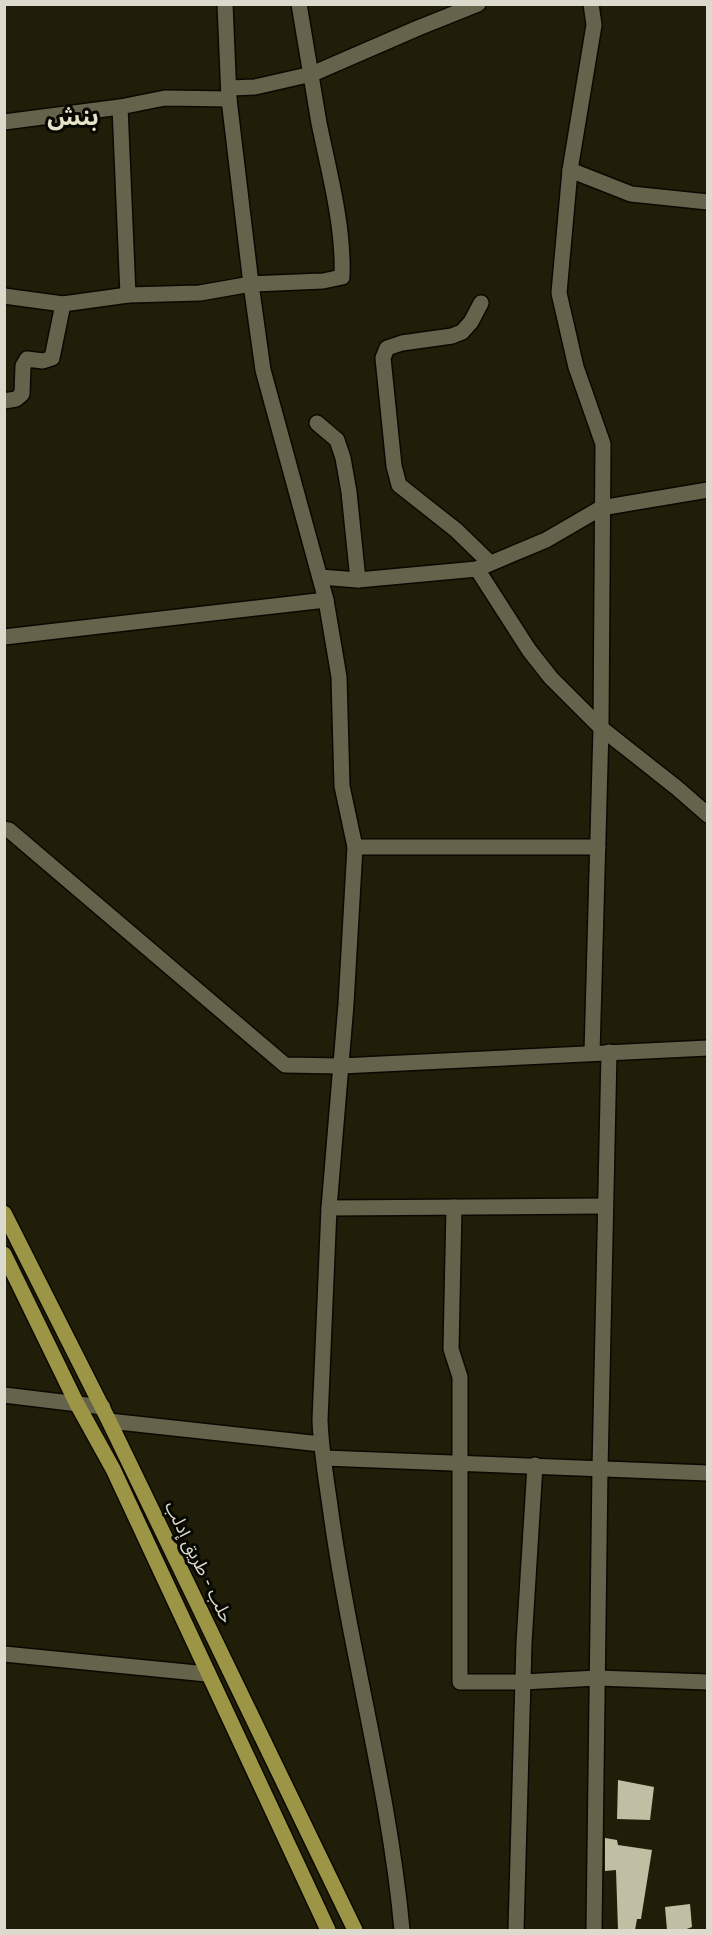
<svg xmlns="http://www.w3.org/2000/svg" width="712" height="1935" font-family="'Varela Round','Noto Sans Arabic',sans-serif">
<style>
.building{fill:#c0bea3}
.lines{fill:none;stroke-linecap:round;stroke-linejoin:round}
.minor-casing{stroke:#0a0800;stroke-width:18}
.major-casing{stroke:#0a0800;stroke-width:18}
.minor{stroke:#65634b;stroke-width:15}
.major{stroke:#9c9546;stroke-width:15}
.labels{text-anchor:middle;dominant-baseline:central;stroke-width:6;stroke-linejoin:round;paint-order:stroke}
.street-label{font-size:18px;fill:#dbdacc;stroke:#080802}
.district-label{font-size:24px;font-weight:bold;fill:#e5e4c8;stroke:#080802}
</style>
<rect width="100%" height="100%" fill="#201e08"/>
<g class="building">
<polygon points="618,1780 654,1787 650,1820 617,1819"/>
<polygon points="605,1838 617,1840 618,1845 652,1850 641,1919 637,1919 635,1930 618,1930 616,1870 605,1871"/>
<polygon points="690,1904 692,1927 684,1930 667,1930 665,1907"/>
</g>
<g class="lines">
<defs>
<g id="minor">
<path d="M225,4l4,95 22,185 12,86 63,230 13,77 3,109 13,61 -9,157 -17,204 -9,212c1,29 6,58 10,86 19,143 59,281 72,424"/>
<polyline points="591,4 594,25 570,170 559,293 576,367 603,444 601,728 592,1053"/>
<polyline points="230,88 255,87 312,74 418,28 478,4"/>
<polyline points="120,107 128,295"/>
<polyline points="4,122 120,107 165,98 229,99"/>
<polyline points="570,170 631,194 708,202"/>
<path d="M4,296l59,8 65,-9 72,-2 51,-9 72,-3 19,-4c2,-51 -13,-105 -23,-154 -7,-40 -13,-79 -20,-119"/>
<polyline points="481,303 471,322 462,332 452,336 402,343 387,348 383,358 394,466 399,485 456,530 490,563"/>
<polyline points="4,401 16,399 22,394 23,366 27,359 43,361 52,358 63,304"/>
<polyline points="317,423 337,440 343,458 349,492 358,580"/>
<polyline points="477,569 529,650 551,678 601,728 677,788 708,815"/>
<polyline points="320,577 358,580 477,569 546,540 601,508 708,490"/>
<polyline points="4,637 326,600"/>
<polyline points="4,829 9,830 285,1065 341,1066 708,1048"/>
<polyline points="355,847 598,847"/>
<polyline points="454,1207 451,1349 460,1377 460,1682 523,1682 597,1678 708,1682"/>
<polyline points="329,1208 605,1206"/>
<polyline points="4,1395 103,1407"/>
<polyline points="109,1421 321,1444"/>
<polyline points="324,1458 708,1473"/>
<polyline points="4,1654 207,1674"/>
<polyline points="516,1930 524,1643 535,1465"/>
<polyline points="594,1930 600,1469 609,1052"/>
</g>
<g id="major">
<polyline points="4,1213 109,1421 355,1930"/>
<polyline points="4,1254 77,1404 113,1469 328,1930"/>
</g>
</defs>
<use href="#minor" class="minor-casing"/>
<use href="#major" class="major-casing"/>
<use href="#minor" class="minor"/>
<use href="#major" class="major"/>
</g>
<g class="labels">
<g class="street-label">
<text transform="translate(199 1562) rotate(64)">حلب - طريق إدلب</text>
</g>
<g class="district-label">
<text x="73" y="117">بنش</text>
</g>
</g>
<rect width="712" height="1935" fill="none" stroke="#dbdacc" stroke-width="12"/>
</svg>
